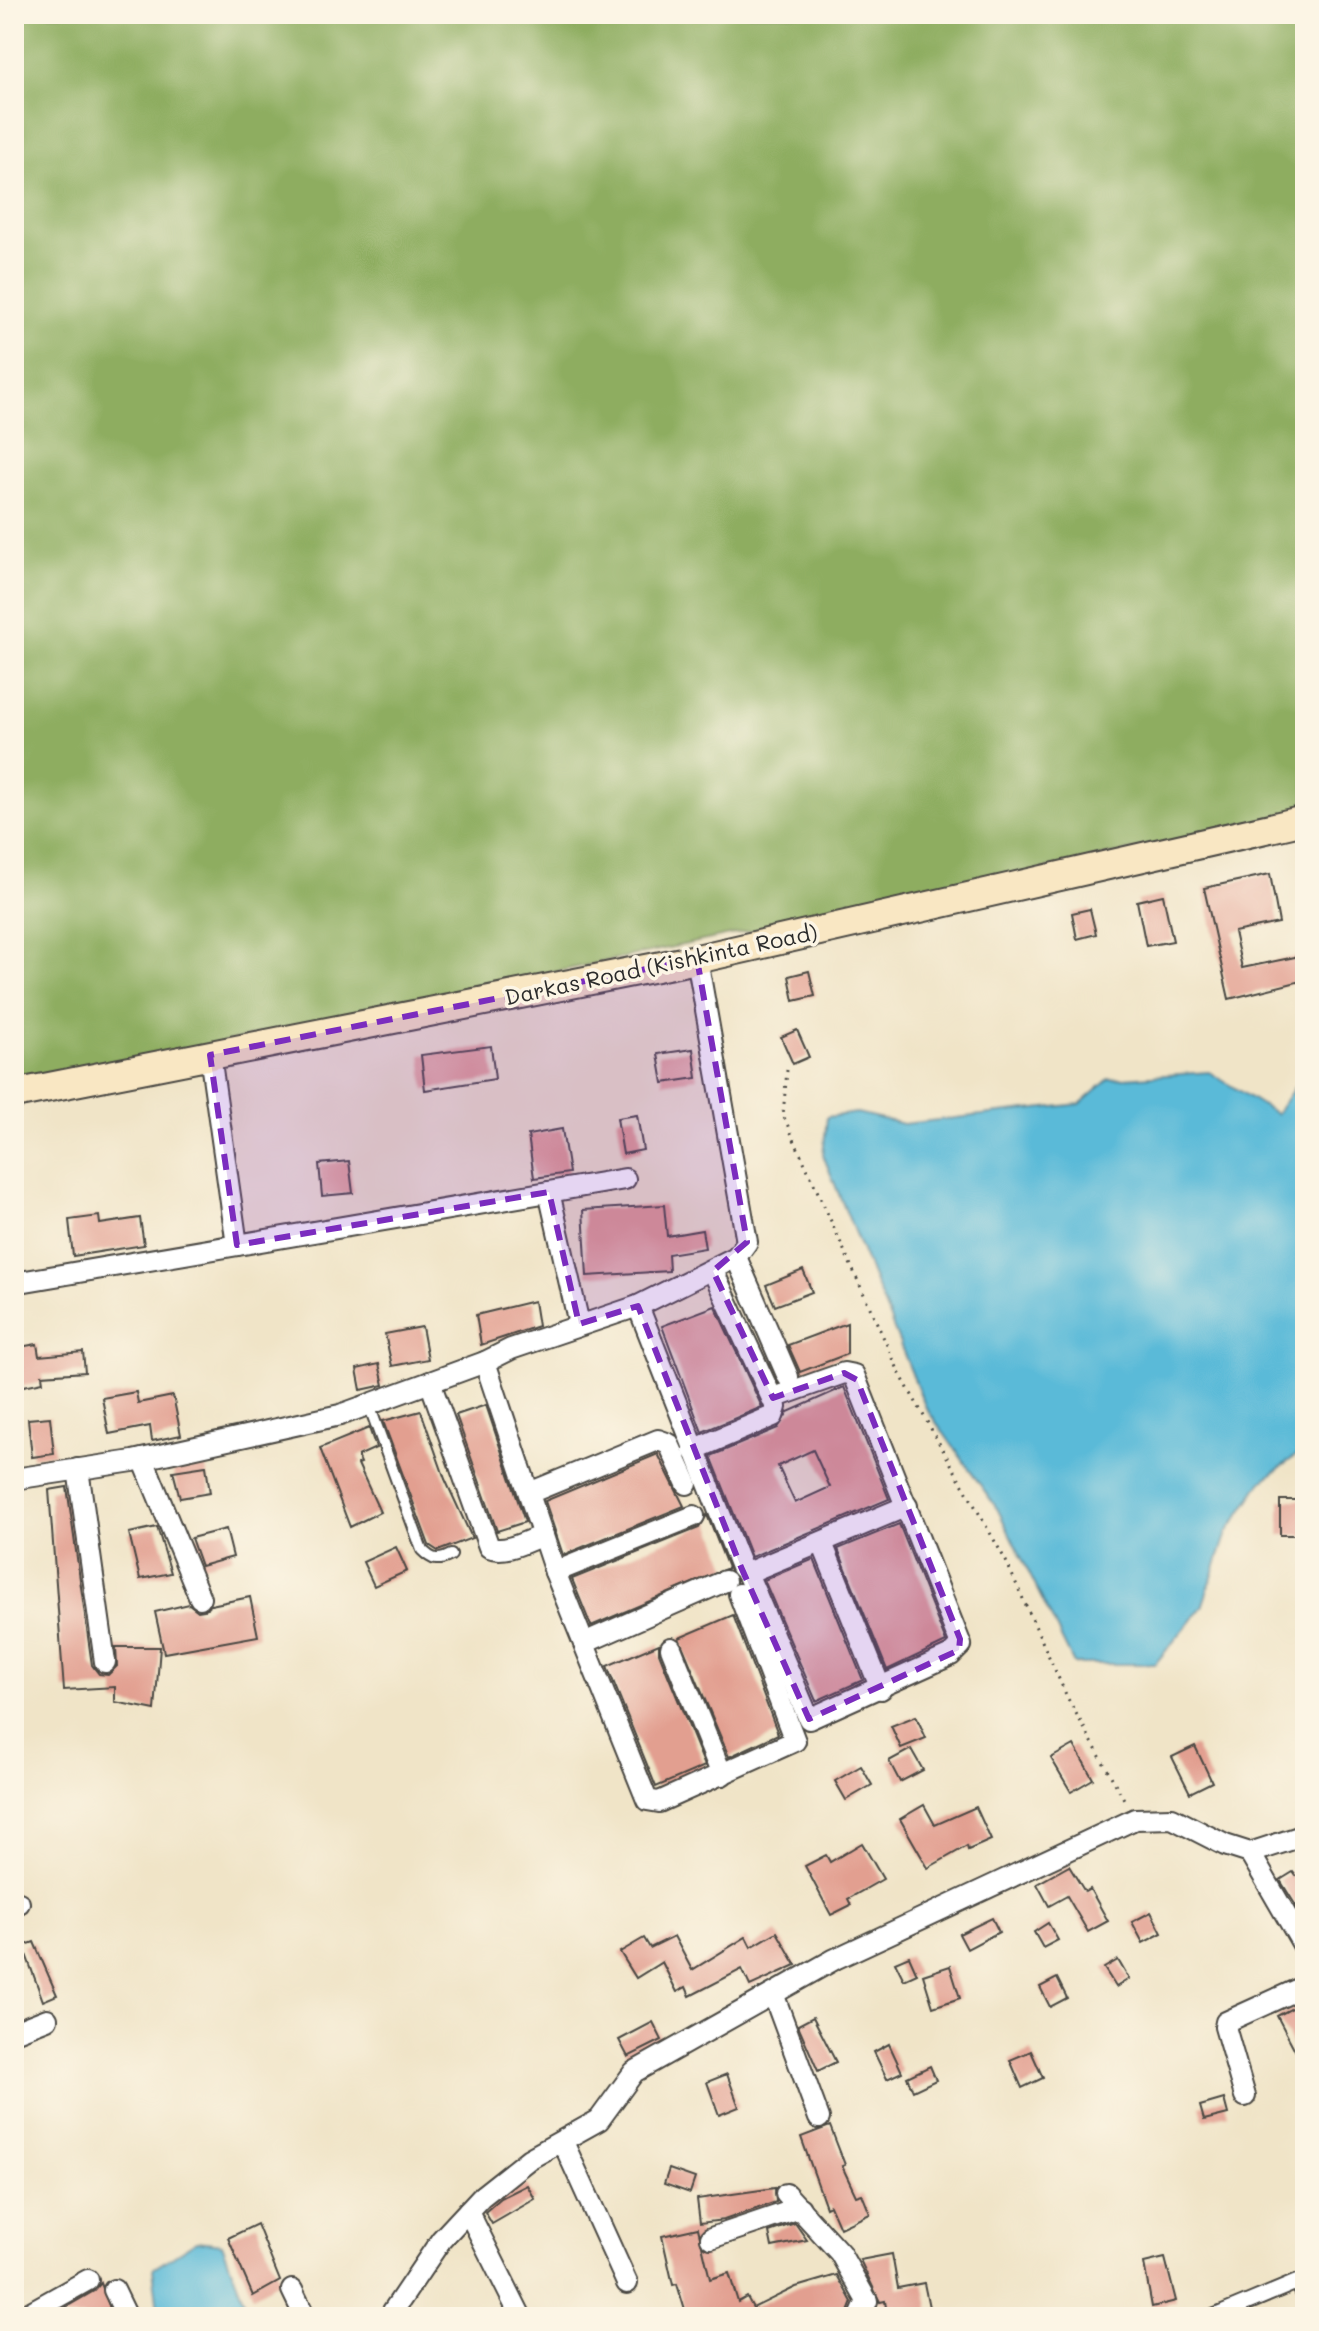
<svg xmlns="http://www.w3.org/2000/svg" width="1319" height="2331" font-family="Mali,sans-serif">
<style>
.forest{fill:#8ead60;stroke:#5c6c46;stroke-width:2}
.water{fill:#5abad8;stroke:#427282;stroke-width:2}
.building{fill:#e29f90;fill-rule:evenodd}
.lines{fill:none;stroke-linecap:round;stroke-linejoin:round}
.service-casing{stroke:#494742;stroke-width:14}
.pedestrian-casing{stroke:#494742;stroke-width:18}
.minor-casing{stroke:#494742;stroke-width:24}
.secondary-casing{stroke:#494742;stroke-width:32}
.path{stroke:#494742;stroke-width:3;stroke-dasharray:2 6;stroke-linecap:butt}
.service{stroke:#fff;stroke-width:10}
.pedestrian{stroke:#fff;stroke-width:14}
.minor{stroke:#fff;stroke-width:20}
.secondary{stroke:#f9e7c3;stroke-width:28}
.marked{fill:#7b2cbf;fill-opacity:0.2;stroke:#7b2cbf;stroke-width:6;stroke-dasharray:16 10;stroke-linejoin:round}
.labels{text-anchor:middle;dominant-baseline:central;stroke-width:7;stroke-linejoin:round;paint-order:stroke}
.street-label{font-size:22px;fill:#2b2b2b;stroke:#fcf5e5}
</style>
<rect width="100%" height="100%" fill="#fcf5e5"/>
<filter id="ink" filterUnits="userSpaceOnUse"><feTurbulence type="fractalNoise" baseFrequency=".0125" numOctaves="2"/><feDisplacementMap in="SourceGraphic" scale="16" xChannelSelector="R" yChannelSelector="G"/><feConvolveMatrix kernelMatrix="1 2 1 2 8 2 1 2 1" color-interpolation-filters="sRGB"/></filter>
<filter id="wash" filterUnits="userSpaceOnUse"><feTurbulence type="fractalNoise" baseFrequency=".006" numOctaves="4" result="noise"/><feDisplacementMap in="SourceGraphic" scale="32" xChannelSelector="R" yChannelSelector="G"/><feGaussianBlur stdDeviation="1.8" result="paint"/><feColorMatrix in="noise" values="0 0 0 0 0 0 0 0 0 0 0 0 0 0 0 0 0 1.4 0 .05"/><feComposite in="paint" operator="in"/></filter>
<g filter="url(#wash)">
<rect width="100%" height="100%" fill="#f0e4c7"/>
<polygon class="forest" points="14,14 1305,14 1305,814 14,1086"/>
<g class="water">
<polygon points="1209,1072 1276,1114 1305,1072 1305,1449 1262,1481 1227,1533 1202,1607 1155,1664 1074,1664 998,1510 926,1408 823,1155 827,1117 857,1113 903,1124 1080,1104 1109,1079"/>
<polygon points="197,2241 222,2244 250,2317 159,2317 153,2269"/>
</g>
<g id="blocks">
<g class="building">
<polygon points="1270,874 1279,923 1234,932 1242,968 1300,956 1305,980 1229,999 1204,888"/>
<polygon points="1163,895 1173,941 1146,946 1137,901"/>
<polygon points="1090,909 1096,934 1077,939 1072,913"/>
<polygon points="809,971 815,996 794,1001 789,976"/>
<polygon points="797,1030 809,1057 793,1064 781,1037"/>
<polygon points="491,1046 495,1079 425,1090 421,1055"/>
<polygon points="693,1049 697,1078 663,1083 658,1054"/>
<polygon points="637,1115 643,1150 623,1154 617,1118"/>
<polygon points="562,1129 569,1173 534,1178 528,1135"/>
<polygon points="349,1161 353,1193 322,1196 319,1164"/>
<polygon points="664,1205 667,1236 702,1230 705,1248 668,1254 669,1271 587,1276 583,1210"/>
<polygon points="99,1216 100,1224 140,1218 144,1245 73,1256 69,1220"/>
<polygon points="803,1270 812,1292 775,1306 766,1285"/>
<polygon points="534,1301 538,1326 481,1345 476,1315"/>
<polygon points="715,1306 762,1407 702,1432 662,1326"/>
<polygon points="847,1323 847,1354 800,1372 788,1345"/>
<polygon points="422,1327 428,1359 392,1366 385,1334"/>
<polygon points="37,1344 39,1356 83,1352 85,1372 42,1375 43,1382 14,1388 14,1348"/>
<polygon points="379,1364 384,1385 361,1390 357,1369"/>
<path d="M844,1387l45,112 -138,58 -40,-101 67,-28 10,-16zM813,1450l17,37 -35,16 -17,-37z"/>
<polygon points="136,1392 138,1403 173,1396 181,1435 152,1441 150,1426 109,1434 102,1398"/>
<polygon points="486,1405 525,1522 497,1531 456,1415"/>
<polygon points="421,1411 445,1479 472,1538 438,1551 429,1545 383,1421"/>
<polygon points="50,1417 54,1454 32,1457 28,1419"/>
<polygon points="369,1428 376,1448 358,1456 361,1463 358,1464 380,1512 350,1527 320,1448"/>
<polygon points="658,1454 684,1506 563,1555 545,1501"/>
<polygon points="206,1466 210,1493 180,1498 173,1471"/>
<polygon points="67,1487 92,1665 99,1674 108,1675 117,1666 116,1647 160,1647 155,1710 115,1702 115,1687 64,1690 49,1490"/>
<rect x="1280" y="1500" width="25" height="35"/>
<polygon points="707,1515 728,1568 591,1626 572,1579 699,1528"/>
<polygon points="899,1524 946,1642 887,1670 838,1549"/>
<polygon points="157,1527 171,1573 140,1579 129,1533"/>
<polygon points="226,1529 233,1557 201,1566 191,1538"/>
<polygon points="396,1547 407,1571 374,1586 363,1562"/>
<polygon points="814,1559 863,1680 816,1701 764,1580"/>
<polygon points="250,1597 258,1636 164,1653 155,1612 189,1604 198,1611 204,1610 211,1605"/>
<polygon points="733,1615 778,1734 729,1757 679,1638"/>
<polygon points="659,1644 659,1653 705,1766 656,1787 607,1666"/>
<polygon points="916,1716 926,1738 901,1748 891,1726"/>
<polygon points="1074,1745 1093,1779 1071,1792 1051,1758"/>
<polygon points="1195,1746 1212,1782 1190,1793 1172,1757"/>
<polygon points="911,1749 923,1770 900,1782 889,1761"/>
<polygon points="861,1766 872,1785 846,1800 835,1781"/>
<polygon points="924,1805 935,1825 976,1807 991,1840 968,1850 967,1846 928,1868 900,1819"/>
<polygon points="862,1843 883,1879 848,1899 851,1905 831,1915 805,1866 826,1855 830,1862"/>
<polygon points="1069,1866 1085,1892 1090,1889 1108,1921 1088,1932 1067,1896 1049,1906 1037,1884"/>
<polygon points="1305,1871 1305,1905 1298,1909 1280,1880 1293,1872 1296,1876"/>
<polygon points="1151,1912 1162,1933 1143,1943 1132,1922"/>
<polygon points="992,1918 999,1932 967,1949 959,1934"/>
<polygon points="1048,1923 1058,1940 1043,1948 1034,1932"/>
<polygon points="777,1932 796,1965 750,1986 742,1969 690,1996 686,1987 677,1992 662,1962 636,1978 620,1952 644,1938 650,1948 674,1936 692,1970 746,1937 751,1947"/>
<polygon points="34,1942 57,1995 43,2001 23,1946"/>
<polygon points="909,1956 917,1974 904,1980 895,1962"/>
<polygon points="1118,1960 1129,1979 1116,1987 1104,1968"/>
<polygon points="950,1966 960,1998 933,2007 923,1975"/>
<polygon points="1057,1978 1067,1998 1050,2007 1040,1987"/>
<polygon points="1296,2006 1305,2023 1305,2069 1277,2016"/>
<polygon points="813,2017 836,2062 818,2071 798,2025"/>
<polygon points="653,2022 662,2040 628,2057 619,2040"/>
<polygon points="889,2044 902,2072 887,2079 874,2052"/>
<polygon points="1031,2051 1043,2078 1022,2088 1010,2060"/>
<polygon points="930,2066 936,2080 913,2091 907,2077"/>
<polygon points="727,2074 739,2107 719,2115 707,2082"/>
<polygon points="1224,2099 1228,2114 1204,2120 1200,2106"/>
<polygon points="830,2126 845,2165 842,2166 856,2196 862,2194 870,2214 840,2228 830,2205 826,2207 801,2137"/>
<polygon points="669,2169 695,2178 690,2193 664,2184"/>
<polygon points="527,2185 535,2199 492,2224 485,2212 501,2198"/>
<polygon points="775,2188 776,2202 724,2220 700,2223 697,2199"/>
<polygon points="795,2223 807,2240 772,2247 769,2232"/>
<polygon points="257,2224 280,2281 253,2296 228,2238"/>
<polygon points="698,2228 710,2279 729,2273 738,2302 747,2297 753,2308 796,2287 837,2275 852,2302 848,2312 831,2317 687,2317 677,2284 673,2285 662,2236"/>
<polygon points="892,2254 898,2288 924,2283 931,2317 901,2317 900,2311 887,2314 885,2301 880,2302 860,2260"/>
<polygon points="1165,2258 1176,2301 1152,2307 1144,2263"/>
<polygon points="101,2283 113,2317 49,2317 94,2291"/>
</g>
</g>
</g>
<g filter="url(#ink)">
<use href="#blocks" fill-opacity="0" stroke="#494742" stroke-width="2"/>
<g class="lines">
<defs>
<path id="service" d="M369,1405l53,145c10,10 16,12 29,5"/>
<polyline id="pedestrian" points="1213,2317 1297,2282 1305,2296"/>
<g id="minor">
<polyline points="210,1055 237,1245"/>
<polyline points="549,1192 579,1324"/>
<polyline points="736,1257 788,1377"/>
<polyline points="14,1283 625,1179"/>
<polyline points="638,1306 741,1567 747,1573 907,1506"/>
<polyline points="485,1362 555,1572 647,1800 659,1802 795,1741 739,1594"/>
<path d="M430,1382l59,165c16,7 38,-6 54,-12"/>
<polyline points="693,1450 773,1416 776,1407 713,1271"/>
<polyline points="143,1459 200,1598"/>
<polyline points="78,1469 105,1662"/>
<polyline points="14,1479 133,1461 340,1415 485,1362 511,1349 638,1306 736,1257 747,1242 697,959"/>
<polyline points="529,1493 658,1440 669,1444 687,1484"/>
<polyline points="822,1543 881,1689"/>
<polyline points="555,1572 694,1516"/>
<polyline points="747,1573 809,1719 951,1655 961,1645 854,1375 844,1373 773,1398"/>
<polyline points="584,1643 725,1581"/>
<polyline points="671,1648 722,1775"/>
<polyline points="1250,1853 1305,1948"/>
<polyline points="14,1905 19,1903"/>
<polyline points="774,1996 819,2118"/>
<polyline points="14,2032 47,2019"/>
<polyline points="1245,2096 1225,2027 1226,2022 1305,1986"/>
<polyline points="563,2142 627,2283"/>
<polyline points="786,2194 840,2253 867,2301 860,2317"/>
<polyline points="468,2211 521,2317"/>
<polyline points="711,2238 800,2208"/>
<polyline points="114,2290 127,2317"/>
<polyline points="292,2290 305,2317"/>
<polyline points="22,2317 88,2280"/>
<polyline points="389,2317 441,2240 481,2197 529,2159 599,2120 634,2072 835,1959 1135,1819 1172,1818 1225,1845 1250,1853 1305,1835"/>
</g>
<polyline id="secondary" points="14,1094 697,959 1305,820"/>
</defs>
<use href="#service" class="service-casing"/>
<use href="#pedestrian" class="pedestrian-casing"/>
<use href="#minor" class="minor-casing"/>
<use href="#secondary" class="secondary-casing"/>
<polyline class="path" points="787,1070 783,1115 900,1374 1006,1561 1068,1699 1125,1801"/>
<use href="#service" class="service"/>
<use href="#pedestrian" class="pedestrian"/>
<use href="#minor" class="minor"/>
<use href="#secondary" class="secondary"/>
</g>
</g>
<path class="marked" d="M697,959l50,283 -34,29 60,127 71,-25 13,7 103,259 -1,11 -150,69 -68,-152 -103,-261 -59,18 -30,-132 -312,53 -27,-190z"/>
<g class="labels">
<g class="street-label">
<text transform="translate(661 964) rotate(-12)">Darkas Road (Kishkinta Road)</text>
</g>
</g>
<rect width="1319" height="2331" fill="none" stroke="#fcf5e5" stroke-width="48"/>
</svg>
